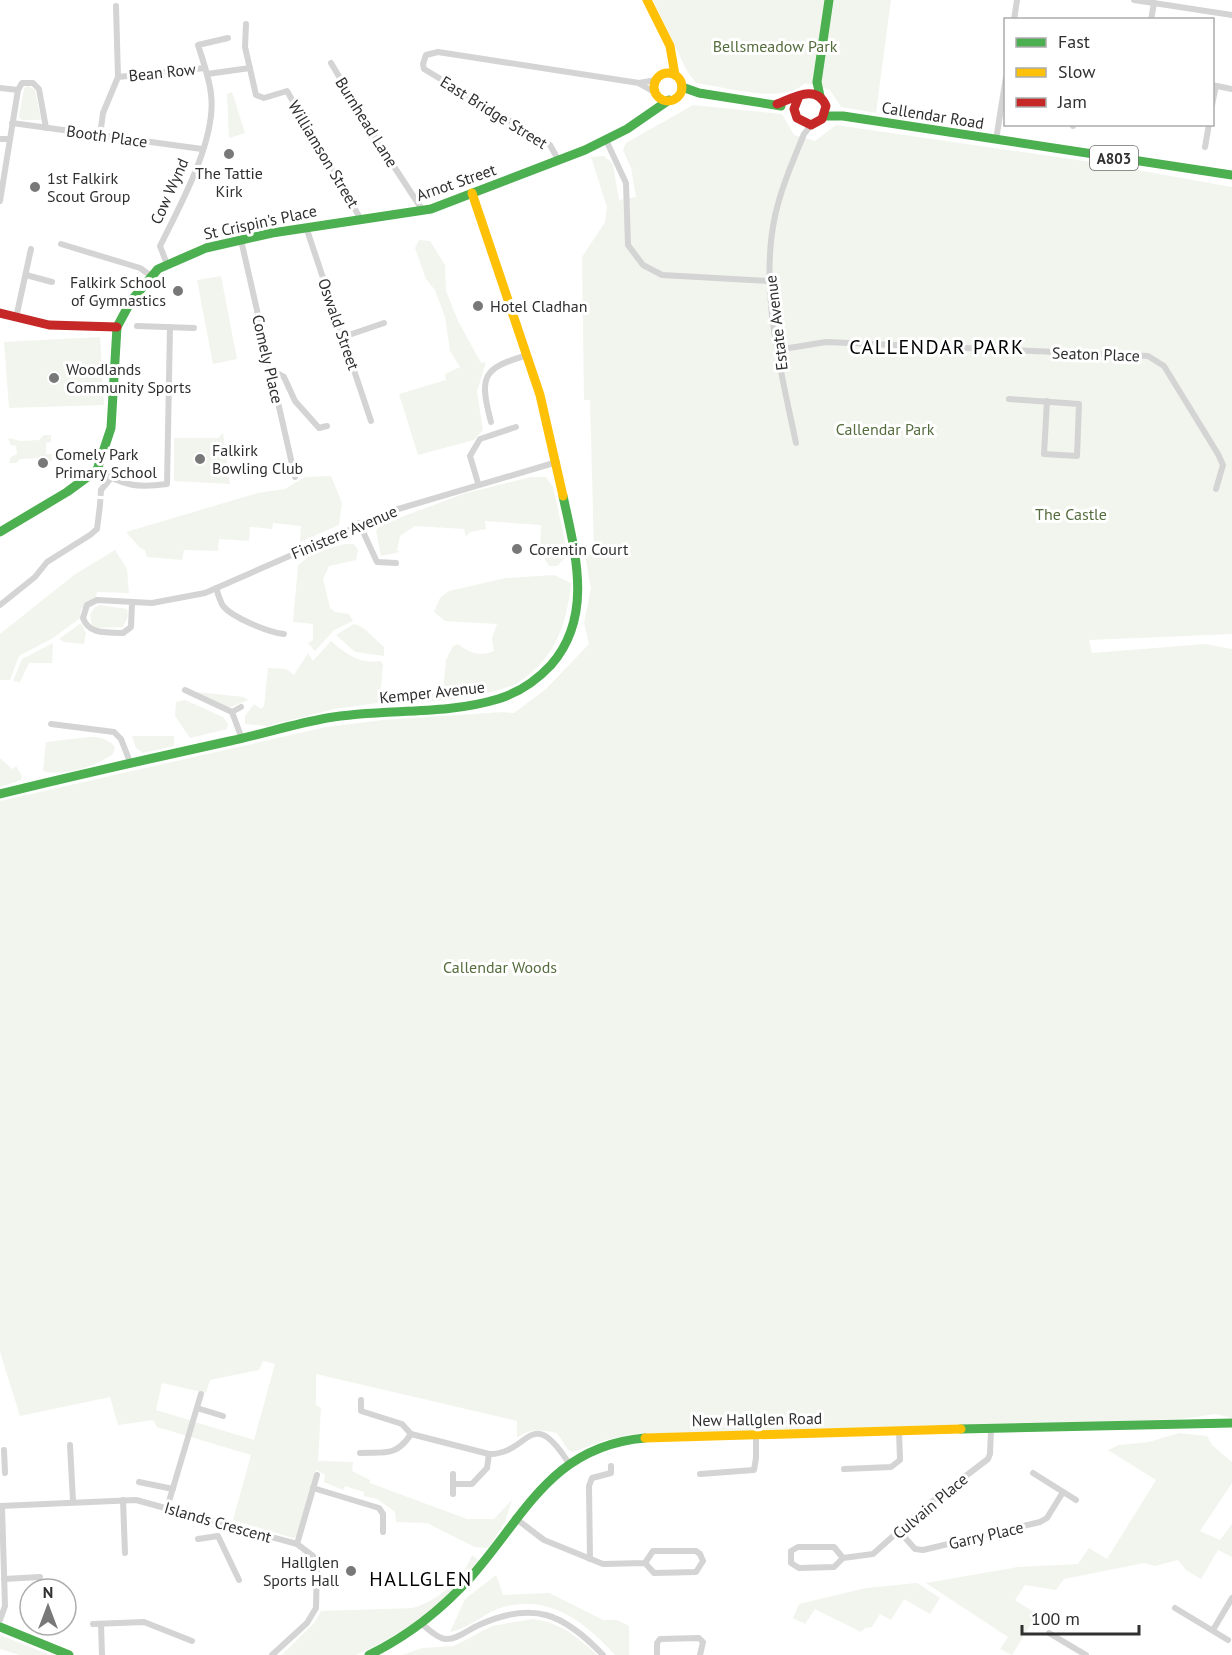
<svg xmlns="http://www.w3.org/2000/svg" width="1232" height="1655" font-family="'PT Sans',sans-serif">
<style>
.green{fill:#f2f5ed;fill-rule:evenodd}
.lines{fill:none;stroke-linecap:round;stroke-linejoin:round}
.street-tunnel{stroke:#d6d6d6;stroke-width:6;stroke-dasharray:6 3;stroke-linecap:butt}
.street{stroke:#d4d4d4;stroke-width:6}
.fast{stroke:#4caf50;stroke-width:9}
.slow{stroke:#ffc107;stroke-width:9}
.jam{stroke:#c62828;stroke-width:9}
.poi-dot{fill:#787878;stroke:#fff;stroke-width:2}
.labels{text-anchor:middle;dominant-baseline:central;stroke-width:6;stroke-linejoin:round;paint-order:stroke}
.shield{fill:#fff;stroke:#6e6e6e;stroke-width:1.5}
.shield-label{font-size:15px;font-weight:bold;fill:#303030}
.park-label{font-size:16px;fill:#556c3d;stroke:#fff}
.street-label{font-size:16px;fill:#303030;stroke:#fff}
.poi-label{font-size:16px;fill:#303030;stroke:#fff;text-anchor:start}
.quarter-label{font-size:20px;letter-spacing:1.5px;fill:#000;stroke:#fff}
</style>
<rect width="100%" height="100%" fill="#fff"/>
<g class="green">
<path d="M653,0h238l-15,113 -35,-6 -11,-17 -25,-7c-21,22 -80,4 -109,0l-9,-12z"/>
<polygon points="28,86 35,90 41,120 22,120 19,117 24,88"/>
<polygon points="232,92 245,133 229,138 227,94"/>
<path d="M693,105l89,9 12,21 21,6 21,-16 262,38 134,24v447l-143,6 3,13 113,-9 27,5v769l-16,-4 -35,5 -113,4 -436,11 -26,6 -33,12 -5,-2 -11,-17c-14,-3 -28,-5 -40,5v-17l-201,-47v31l5,3 -3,53 35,1 -1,9 18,9v3l97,36h27l18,-19 -7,22 -17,26 -13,-1 -48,-24 -31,-1 -1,-10 -18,-13 -13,-3v-4l-19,-6 -2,4 -19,-8 1,-7 -9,-5 -19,66 -4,2 -60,-18 18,-65 -94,-28 -4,-7 -35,5 -8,-28 -90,19 -20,-64v-551l326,-74 57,-7 120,-8 11,1 32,-24 43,-45 -5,-21 7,-34 -6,-34 9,-6 -4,-149h-6l-2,-143 23,-35 2,-15 -16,-50 13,-1 9,8 6,36 17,-3 -5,-29 -8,-18 3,-7zM263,1361l12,3 -21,76 -98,-30 6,-27 44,10 4,-13 49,-10z"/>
<polygon points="419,240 430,241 445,265 446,291 458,321 481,363 486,362 477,392 483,430 474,440 418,455 399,394 446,380 445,374 460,367 450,351 445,317 435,290 426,279 415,248"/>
<polygon points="221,276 237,359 213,364 197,280"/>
<polygon points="100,337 104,405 9,408 4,342"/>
<polygon points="223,433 230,484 174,481 174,438 218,438"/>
<polygon points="44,435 51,435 51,442 46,443 46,454 52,454 52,461 45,461 40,458 20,459 16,463 9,463 11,457 17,454 16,446 11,445 8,438 21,441 39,440"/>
<polygon points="331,476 342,503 339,525 300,542 301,526 273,523 272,529 250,527 249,541 219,539 218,551 184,550 182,560 147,557 145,550 140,548 126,532 258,493 285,489 305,477"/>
<polygon points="531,477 546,477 553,487 568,555 557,566 549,566 540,551 541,525 485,521 486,529 470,532 466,537 464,529 415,526 400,536 397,550 400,552 381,556 376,531 380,525 466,493"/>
<polygon points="344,544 354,544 358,550 356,560 329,566 323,579 330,608 335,612 349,614 353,621 334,630 315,651 308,643 313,640 313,624 293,622 298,565 314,553"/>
<polygon points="115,550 127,569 129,593 97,592 96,597 81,609 80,618 53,638 19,656 10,680 0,680 0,634 74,575"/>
<path d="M554,575l17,8c-3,29 -9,55 -28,78 -6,7 -16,16 -24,21 -17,11 -97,25 -114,18 -5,-1 -6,-6 -8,-10l46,1 3,-31 7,-14 5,-2c11,9 22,13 36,7l-2,-13 5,-14 -52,-3 -11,-9 6,-14 9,-7 57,-13z"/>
<polygon points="100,605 127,609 128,616 123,627 96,628 92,625 90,615 95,607"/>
<polygon points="81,623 86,633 84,644 64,642 59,639"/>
<path d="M354,624c11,2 21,16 30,23v9l-29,-4 -19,-17z"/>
<path d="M331,641c14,12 29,24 49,20l3,3 -3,34 -2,5 -44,6 -66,17 -23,-2v-8l9,-12 7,5 3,-3 4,-38 18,1 8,6 14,-22 5,8z"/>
<polygon points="53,643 52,663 29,663 20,682 13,681 22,659"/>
<polygon points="196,692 244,697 248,700 229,708"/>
<polygon points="185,700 223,717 228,724 227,729 190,738 175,716 176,702"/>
<polygon points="132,736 174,736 174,746 143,753 136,748"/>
<path d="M89,737c11,0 18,1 26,10l-2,7c-17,12 -49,23 -70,17l3,-29z"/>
<polygon points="0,758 12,769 16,766 22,776 21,780 0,787"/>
<polygon points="1179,1433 1207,1436 1212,1445 1232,1462 1232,1483 1200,1531 1220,1540 1232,1524 1232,1557 1218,1550 1201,1579 1186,1570 1178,1560 1155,1566 1144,1563 1064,1579 1056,1590 1025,1585 1015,1600 1037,1614 1012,1655 1000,1649 1008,1637 926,1583 1018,1567 1078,1564 1089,1548 1107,1559 1156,1480 1108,1450 1119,1445 1149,1442"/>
<path d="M472,1555l7,6 -20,26 -40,34 -42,24 -21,10h-74l33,-33 6,-11 92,-3c25,-7 50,-29 59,-53z"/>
<path d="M496,1575l7,20 46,-2 54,27h14l12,6v29h-14c-30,-34 -71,-65 -120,-45 -15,7 -29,19 -45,22l15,-33z"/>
<path d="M917,1583l23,15 -10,16 -26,-15 -13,21 -11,-6 -8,13 -7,1 -4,4c-16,-9 -30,-14 -46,-23l-10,15 -12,-6 6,-14 67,-16z"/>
<path d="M532,1619c27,3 45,17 65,36h-195l20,-7 32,-2 38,-20z"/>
<polygon points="0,1635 50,1655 20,1655 0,1649"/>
</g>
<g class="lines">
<polyline class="street-tunnel" points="100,505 101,490"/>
<g class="street">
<polyline points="1134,0 1232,15"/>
<polyline points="1014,20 1017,0"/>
<polyline points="1151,20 1154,3"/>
<polyline points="246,24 245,47 256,95 264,98 287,91 360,218"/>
<polyline points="331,63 380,145 423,211"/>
<polyline points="207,74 250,68"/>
<polyline points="118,77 205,68"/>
<polyline points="640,84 656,93"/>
<polyline points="1212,85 1232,89"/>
<polyline points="0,88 18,90"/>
<polyline points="1212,105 1216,86"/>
<polyline points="12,123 202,149"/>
<polyline points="1073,126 1073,124"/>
<polyline points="100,135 103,113 118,77 116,6"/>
<polyline points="0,139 9,139"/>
<polyline points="606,140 626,183 628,245 643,265 662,275 770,281"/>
<polyline points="996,140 1006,77"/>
<polyline points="1205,147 1209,124"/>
<polyline points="559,161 550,145 424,69 423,64 426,55 438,52 639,83 656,80"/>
<polyline points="0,201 18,90 22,83 33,83 39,89 46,128"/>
<polyline points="306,227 371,421"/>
<polyline points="241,240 295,477"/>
<polyline points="61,244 140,268 151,276"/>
<path d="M167,264l-7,-18c20,-40 57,-107 51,-152 -2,-17 -8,-33 -13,-49l30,-7"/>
<polyline points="26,275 52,282"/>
<polyline points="16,318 31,249"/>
<polyline points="137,326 194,328"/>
<polyline points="343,337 384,323"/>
<polyline points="777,350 826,342 1148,356 1164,366 1218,454 1223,465 1216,489"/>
<polyline points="271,370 284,377 295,401 319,428 327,426"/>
<polyline points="1009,399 1079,404 1077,456 1044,454 1047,401"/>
<path d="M491,422c-12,-46 -9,-54 37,-67"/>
<path d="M796,443c-15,-73 -37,-152 -21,-227 6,-28 18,-55 29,-82l7,-9"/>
<path d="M97,470c27,16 40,18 70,14l3,-157"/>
<polyline points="478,483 470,456 480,439 516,427"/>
<polyline points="101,490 111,478"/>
<polyline points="359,523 377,562 396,563"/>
<path d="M216,588c2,6 4,13 7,18 10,12 45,26 61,28"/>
<path d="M132,603l-1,24 -8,6c-16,-1 -34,2 -40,-15l4,-13 10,-5 55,3 53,-10 190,-83 162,-48"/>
<polyline points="0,605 35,577 47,562 90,535 97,529 100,505"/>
<polyline points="185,690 232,712 242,739"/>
<polyline points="232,712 241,707"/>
<polyline points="51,724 114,732 121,739 130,762"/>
<path d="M361,1400v11l41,13 9,10 78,20c40,1 41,-51 79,8"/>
<polyline points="197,1408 223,1416"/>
<polyline points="70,1445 73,1501"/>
<polyline points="4,1450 5,1473"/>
<path d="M360,1453c25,-1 36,4 51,-19"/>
<polyline points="844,1469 891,1467 900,1460 899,1431"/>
<polyline points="1033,1473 1076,1500"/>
<polyline points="453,1474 453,1494"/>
<polyline points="700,1474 754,1470 756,1458 756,1435"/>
<polyline points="139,1482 173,1489"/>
<polyline points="453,1484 472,1484 487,1468 489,1454"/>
<polyline points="313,1488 379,1508 383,1514 383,1532"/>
<polyline points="123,1500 125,1553"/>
<polyline points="0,1506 136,1500 297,1544 313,1556 317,1565 316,1608 307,1623 272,1655"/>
<polyline points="167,1508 201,1394"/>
<polyline points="515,1518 544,1540 603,1564 645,1563 653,1551 696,1551 700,1554 703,1561 696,1572 654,1573 645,1563"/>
<polyline points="900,1532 915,1549 923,1550 1040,1522 1047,1518 1063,1492"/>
<polyline points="198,1539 218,1536 239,1580"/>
<polyline points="297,1544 317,1475"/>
<polyline points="843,1558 834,1547 798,1547 791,1551 791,1563 799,1568 834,1567 843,1558 873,1554 929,1504 988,1459 990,1454 991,1429"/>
<polyline points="590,1559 589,1486 592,1478 611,1473 611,1466"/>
<polyline points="4,1579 40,1577"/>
<polyline points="1175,1608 1228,1640"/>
<polyline points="0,1620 5,1606 2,1506"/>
<polyline points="93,1624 144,1622 192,1641"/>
<polyline points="101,1624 102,1655"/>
<path d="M422,1624c6,5 15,14 23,15 12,1 24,-10 34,-14 55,-25 85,-11 124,30"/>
<polyline points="1213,1630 1232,1598"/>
<polyline points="1049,1633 1086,1655"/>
<polyline points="657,1655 657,1643 660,1639 699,1638 703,1642 700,1655"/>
</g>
<g class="fast">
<polyline points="682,87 699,93 781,106"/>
<polyline points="820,96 817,82 829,0"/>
<polyline points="825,116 843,116 1232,175"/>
<polyline points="0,532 67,492 97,470 111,428 117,327 131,301 158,269 206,248 272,233 431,209 585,150 627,129 669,100"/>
<path d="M0,794c76,-19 153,-36 230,-53 32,-7 64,-17 97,-23 57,-10 115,-2 171,-19 20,-6 39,-19 53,-34 43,-49 24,-113 12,-169"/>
<polyline points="961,1429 1232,1423"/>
<polyline points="0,1627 69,1655"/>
<path d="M369,1655c39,-19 72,-45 101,-77 55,-62 81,-132 175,-140"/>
</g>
<g class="slow">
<polyline points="647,0 670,46 675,75"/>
<circle cx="668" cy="87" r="14"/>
<polyline points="472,193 540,395 563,496"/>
<polyline points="645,1438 961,1429"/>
</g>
<g class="jam">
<path d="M777,104c16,-6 40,-21 49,2l-4,13 -11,6 -14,-7 -3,-9 5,-13"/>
<polyline points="0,313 49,325 117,327"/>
</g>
</g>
<g class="poi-dot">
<circle cx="229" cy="154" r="6"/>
<circle cx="35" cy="187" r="6"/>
<circle cx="178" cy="291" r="6"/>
<circle cx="478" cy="306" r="6"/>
<circle cx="54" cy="378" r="6"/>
<circle cx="200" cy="459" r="6"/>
<circle cx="43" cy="463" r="6"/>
<circle cx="517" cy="549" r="6"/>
<circle cx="351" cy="1571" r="6"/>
</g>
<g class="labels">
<rect class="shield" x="1090" y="146" width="48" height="24" rx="4.5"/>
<g class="shield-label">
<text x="1114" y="158">A803</text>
</g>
<g class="park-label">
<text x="775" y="46">Bellsmeadow Park</text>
<text x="885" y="429">Callendar Park</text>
<text x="1071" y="514">The Castle</text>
<text x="500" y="967">Callendar Woods</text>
</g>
<g class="street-label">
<text transform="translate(162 72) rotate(-6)">Bean Row</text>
<text transform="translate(494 112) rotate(32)">East Bridge Street</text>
<text transform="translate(933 115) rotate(9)">Callendar Road</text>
<text transform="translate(367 122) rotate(58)">Burnhead Lane</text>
<text transform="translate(107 136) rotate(8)">Booth Place</text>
<text transform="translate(324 154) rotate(59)">Williamson Street</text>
<text transform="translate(456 182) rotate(-19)">Arnot Street</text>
<text transform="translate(169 191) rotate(-66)">Cow Wynd</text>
<text transform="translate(260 222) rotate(-12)">St Crispin's Place</text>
<text transform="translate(776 323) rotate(-97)">Estate Avenue</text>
<text transform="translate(339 324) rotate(71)">Oswald Street</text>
<text transform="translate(1096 354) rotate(2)">Seaton Place</text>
<text transform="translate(268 359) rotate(77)">Comely Place</text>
<text transform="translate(344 532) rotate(-23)">Finistere Avenue</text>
<text transform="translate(432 692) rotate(-6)">Kemper Avenue</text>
<text transform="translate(757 1419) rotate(-1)">New Hallglen Road</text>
<text transform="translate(930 1506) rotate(-40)">Culvain Place</text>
<text transform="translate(218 1522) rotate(16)">Islands Crescent</text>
<text transform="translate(986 1535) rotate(-13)">Garry Place</text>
</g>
<g class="poi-label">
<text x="229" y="173" text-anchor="middle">The Tattie<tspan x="229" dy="18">Kirk</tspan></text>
<text x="47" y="178">1st Falkirk<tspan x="47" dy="18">Scout Group</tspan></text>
<text x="166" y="282" text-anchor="end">Falkirk School<tspan x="166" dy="18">of Gymnastics</tspan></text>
<text x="490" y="306">Hotel Cladhan</text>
<text x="66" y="369">Woodlands<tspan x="66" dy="18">Community Sports</tspan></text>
<text x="212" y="450">Falkirk<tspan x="212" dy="18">Bowling Club</tspan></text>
<text x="55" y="454">Comely Park<tspan x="55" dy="18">Primary School</tspan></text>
<text x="529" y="549">Corentin Court</text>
<text x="339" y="1562" text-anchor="end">Hallglen<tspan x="339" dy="18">Sports Hall</tspan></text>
</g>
<g class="quarter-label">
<text x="937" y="347">CALLENDAR PARK</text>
<text x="421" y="1579">HALLGLEN</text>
</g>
</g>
<rect x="1004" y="18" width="210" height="108" fill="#ffffff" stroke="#acacac" stroke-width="1.5"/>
<rect x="1016" y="38" width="30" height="9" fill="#4caf50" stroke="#acacac" stroke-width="1.5"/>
<text x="1058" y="48" font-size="18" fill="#303030">Fast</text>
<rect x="1016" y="68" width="30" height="9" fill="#ffc107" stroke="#acacac" stroke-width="1.5"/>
<text x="1058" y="78" font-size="18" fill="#303030">Slow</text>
<rect x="1016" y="98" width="30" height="9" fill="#c62828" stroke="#acacac" stroke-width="1.5"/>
<text x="1058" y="108" font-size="18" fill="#303030">Jam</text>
<g transform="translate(48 1607)"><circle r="28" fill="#ffffff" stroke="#acacac" stroke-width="1.5"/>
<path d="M0-4.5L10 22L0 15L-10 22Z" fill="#787878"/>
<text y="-9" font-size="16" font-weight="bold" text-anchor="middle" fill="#303030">N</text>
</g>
<path d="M1022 1625v9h117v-9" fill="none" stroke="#303030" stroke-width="3"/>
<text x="1031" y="1625" font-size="18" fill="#303030" stroke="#ffffff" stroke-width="4.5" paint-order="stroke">100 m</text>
</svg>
